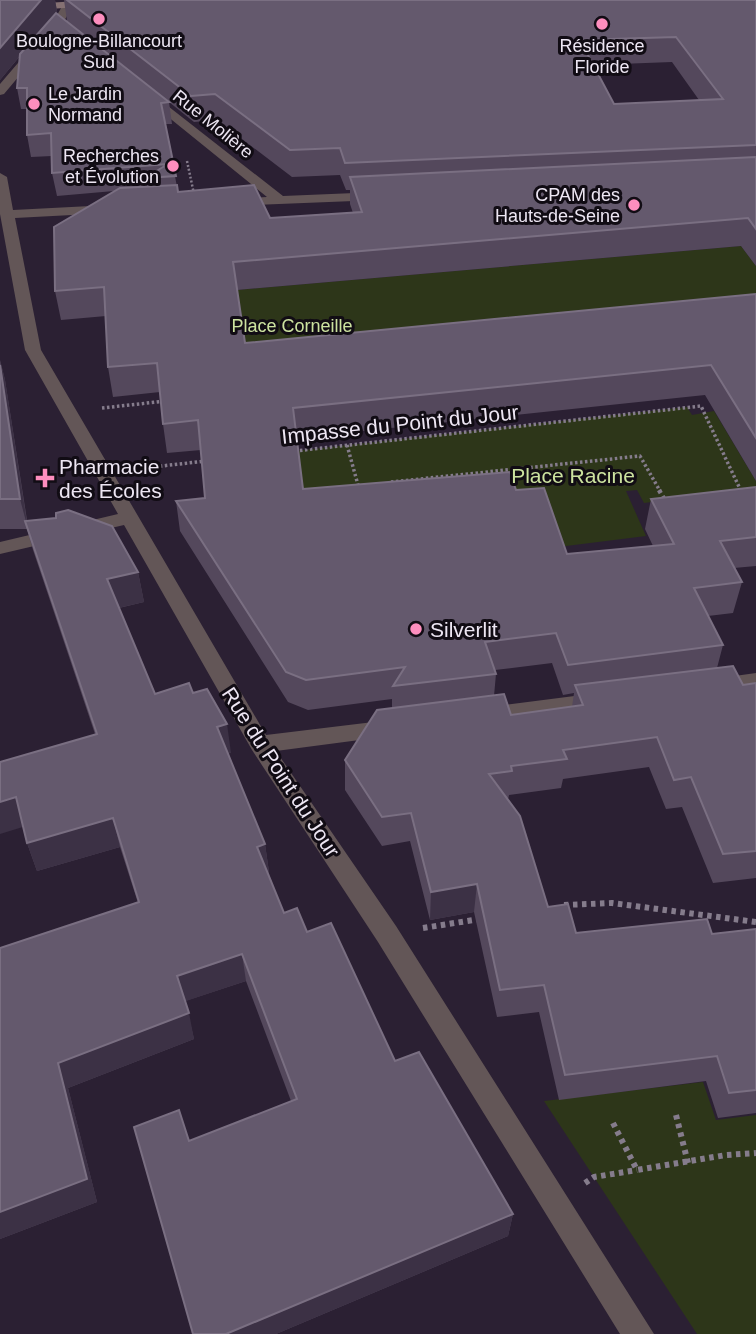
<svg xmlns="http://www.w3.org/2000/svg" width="756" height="1334" font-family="Helvetica,sans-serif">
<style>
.green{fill:#2d3619}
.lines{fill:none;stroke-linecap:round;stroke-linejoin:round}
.path-far3{stroke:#857c8c;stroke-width:2.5;stroke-dasharray:2 2;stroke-linecap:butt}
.path-far2{stroke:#857c8c;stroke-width:3.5;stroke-dasharray:2.5 2.5;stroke-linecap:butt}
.path-far1{stroke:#857c8c;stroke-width:4.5;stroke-dasharray:3.5 3.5;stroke-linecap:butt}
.path{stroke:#857c8c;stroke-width:6;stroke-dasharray:4.5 4.5;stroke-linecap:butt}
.street{fill:#635657;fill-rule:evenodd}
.secondary{fill:#857173;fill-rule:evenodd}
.wall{fill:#54485c;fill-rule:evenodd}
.shaded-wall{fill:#3c3145}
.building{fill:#64596d;stroke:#7a6f82;stroke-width:2;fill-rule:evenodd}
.poi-dot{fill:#fd8ebe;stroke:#110c14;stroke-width:2.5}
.labels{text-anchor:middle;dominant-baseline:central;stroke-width:6;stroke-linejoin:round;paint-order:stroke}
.far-poi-label{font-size:18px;fill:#ede6f3;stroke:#110c14}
.far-street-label{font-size:18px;fill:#ede6f3;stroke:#110c14}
.far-park-label{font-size:18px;fill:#cce29f;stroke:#110c14}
.street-label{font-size:21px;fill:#ede6f3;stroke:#110c14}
.poi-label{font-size:21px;fill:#ede6f3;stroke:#110c14;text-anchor:start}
.park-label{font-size:21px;fill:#cce29f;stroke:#110c14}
</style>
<rect width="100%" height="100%" fill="#2b2033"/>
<g class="green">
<polygon points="741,246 756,266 756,322 248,372 236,290"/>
<polygon points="687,407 692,415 714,411 756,481 756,488 644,503 637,490 626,491 646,536 550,548 304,520 295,451"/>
<polygon points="703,1082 716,1120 756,1115 756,1334 697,1334 544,1101"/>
</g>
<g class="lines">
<polyline class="path-far3" points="187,161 194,194"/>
<g class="path-far2">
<polyline points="102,408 166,401"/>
<polyline points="347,445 358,485 361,485"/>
<polyline points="295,451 701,406 741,491"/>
<polyline points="135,469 206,461"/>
<polyline points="391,482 640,456 660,491"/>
</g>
<g class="path-far1">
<polyline points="659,490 666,502"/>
<polyline points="740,490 742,494"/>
</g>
<g class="path">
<polyline points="564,905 612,903 756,922"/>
<polyline points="423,928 480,919"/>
<polyline points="676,1115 688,1163"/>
<polyline points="613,1123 637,1170 726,1155 756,1153"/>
<polyline points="585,1183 594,1177 637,1170"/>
</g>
<g class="street">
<polygon points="64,3 73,5 62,25 4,94 0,95 0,84 53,22"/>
<polygon points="150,92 283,196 379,192 386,196 379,200 228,206 226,203 233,199 267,197 146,99 146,93"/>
<polygon points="0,173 7,177 13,210 110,205 117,209 110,213 15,218 41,350 266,735 390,720 398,722 401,728 398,734 390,736 276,751 396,926 654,1334 620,1334 378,942 252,750 124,525 0,554 0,542 118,514 25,350 0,214"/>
<polygon points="756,673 756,689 714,694 706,692 703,686 706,680"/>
<polygon points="598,693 606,695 609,701 606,707 598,709 481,724 473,722 470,716 473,710 481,708"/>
</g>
<polygon class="secondary" points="93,0 150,0 145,3 0,12 0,6"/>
</g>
<g class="wall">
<path d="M0,0h56h-1l2,11 -8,10h18l-3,-21h692v266l-15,-20 -504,44 8,53 511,-49v187l-51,-86 -409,43 7,51 213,1 51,64 86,-8 -8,-17 6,-30 105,-12v79l-22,2 8,14 -9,31 -25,3 15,29 -6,23 26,17 13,-2v195l-43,5 -31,-76 -16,2 -17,-42 -86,12 -2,9 -52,7 -1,5 40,107 28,26 136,1 44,-5v184l-38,5 -12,-37 -147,19 -20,-88 -42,5 -23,-105 -44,8 -20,-79 -28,5 -37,-56v-30l47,-52v-9l-84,11 -20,-8 -108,-171 -4,-30 29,-3 -4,-48 -34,3 -4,-29 -3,-32 -47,5 -5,-30 -2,-51 -45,4 -6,-29 59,-100 -57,5 -5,-23v-17l-21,1 -4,-22v-26h-6l-4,-21 3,-32 -20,24zM672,62l27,38 -85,4 -21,-39zM169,102l25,20 23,-2 75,57 48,-2 6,15h4v14l3,9 -83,5 -92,-26 -13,-68h7zM552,663l11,32 11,-2 -2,14 -61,8 -17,-19 2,-22 -1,-4z"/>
<polygon points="0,360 5,380 27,520 138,572 144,602 119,608 155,694 193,693 231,753 228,753 265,844 269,872 267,873 284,913 307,932 395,1061 513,1214 508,1236 276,1334 193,1334 189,1141 291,1101 246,981 185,1001 194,1039 68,1088 97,1202 0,1239 0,948 138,903 120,847 37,871 27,843 23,827 95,734 33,550 27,529 0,529"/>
</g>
<g class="shaded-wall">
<polygon points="41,0 55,0 57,11 0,80 0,48"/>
<polygon points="0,360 5,380 28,529 20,499"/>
<polygon points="138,572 144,602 114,609 107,579"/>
<polygon points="227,724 231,753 221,756 217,727"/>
<polygon points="16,797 26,826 0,834 0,802"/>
<polygon points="113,818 120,847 37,871 27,843"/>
<polygon points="265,844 269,872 261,875 257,847"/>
<polygon points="477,884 474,912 430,920 431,892"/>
<polygon points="242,954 246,981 183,1002 177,976"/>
<polygon points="189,1013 194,1039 68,1088 97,1202 0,1239 0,1212 58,1063"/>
<polygon points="513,1214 508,1236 276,1334 226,1334"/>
</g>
<g class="building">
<polygon points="0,0 41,0 0,48"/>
<path d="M67,0h689v145l-411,18 -5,-15 -50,2 -75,-56 -24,2zM676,37l47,62 -109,5 -34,-64z"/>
<polygon points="56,13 169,102 161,103 176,176 145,178 168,164 52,173 51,133 27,135 27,88 17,88 20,54"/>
<polygon points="756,157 756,229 748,218 233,262 245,343 756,294 756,438 711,365 293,408 303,489 510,472 516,490 544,488 567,554 674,544 651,499 756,487 756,537 720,541 742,582 694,588 723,645 568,665 556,633 485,642 496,674 393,686 405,667 306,680 286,672 176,501 205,498 198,420 163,424 157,363 108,367 104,287 55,291 54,227 120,188 177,185 178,192 254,185 270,218 362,212 350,177"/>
<polygon points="0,365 20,499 0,499"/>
<polygon points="68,510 112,526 138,572 107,579 155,694 189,683 193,693 207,689 227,724 217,727 265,844 257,847 284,913 297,908 307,932 331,923 395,1061 419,1052 513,1214 226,1334 193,1334 134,1127 179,1110 189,1141 297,1099 242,954 177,976 189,1013 58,1063 87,1179 0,1212 0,948 139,902 113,818 27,843 16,797 0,802 0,762 97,734 25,521 56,518 56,513"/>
<polygon points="733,666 743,685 756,683 756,851 723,854 691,777 674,780 657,737 563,750 567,759 511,766 512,771 489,774 520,816 548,907 568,904 576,933 707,919 712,934 756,929 756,1090 729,1093 717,1056 565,1075 544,985 500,990 477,884 431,892 411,813 382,817 345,760 377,710 504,694 511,715 583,705 575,685"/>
</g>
<g class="poi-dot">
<circle cx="99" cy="19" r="7"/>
<circle cx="602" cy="24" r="7"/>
<circle cx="34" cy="104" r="7"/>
<circle cx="173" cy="166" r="7"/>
<circle cx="634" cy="205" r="7"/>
<path d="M41.5 467.5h7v7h7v7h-7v7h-7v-7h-7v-7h7z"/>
<circle cx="416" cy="629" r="7"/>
</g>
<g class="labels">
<g class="far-poi-label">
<text x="99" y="41">Boulogne-Billancourt<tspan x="99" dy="21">Sud</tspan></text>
<text x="602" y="46">Résidence<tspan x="602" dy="21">Floride</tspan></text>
<text x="48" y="94" text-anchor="start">Le Jardin<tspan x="48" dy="21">Normand</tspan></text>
<text x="159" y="156" text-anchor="end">Recherches<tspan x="159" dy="21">et Évolution</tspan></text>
<text x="620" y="195" text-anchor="end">CPAM des<tspan x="620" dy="21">Hauts-de-Seine</tspan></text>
</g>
<g class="far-street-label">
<text transform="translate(213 124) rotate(39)">Rue Molière</text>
</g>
<g class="far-park-label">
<text x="292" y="326">Place Corneille</text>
</g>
<g class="street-label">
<text transform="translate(400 424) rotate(-6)">Impasse du Point du Jour</text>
<text transform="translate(281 772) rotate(57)">Rue du Point du Jour</text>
</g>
<g class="poi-label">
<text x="59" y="466">Pharmacie<tspan x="59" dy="24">des Écoles</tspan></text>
<text x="430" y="629">Silverlit</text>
</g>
<g class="park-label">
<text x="573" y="475">Place Racine</text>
</g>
</g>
</svg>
